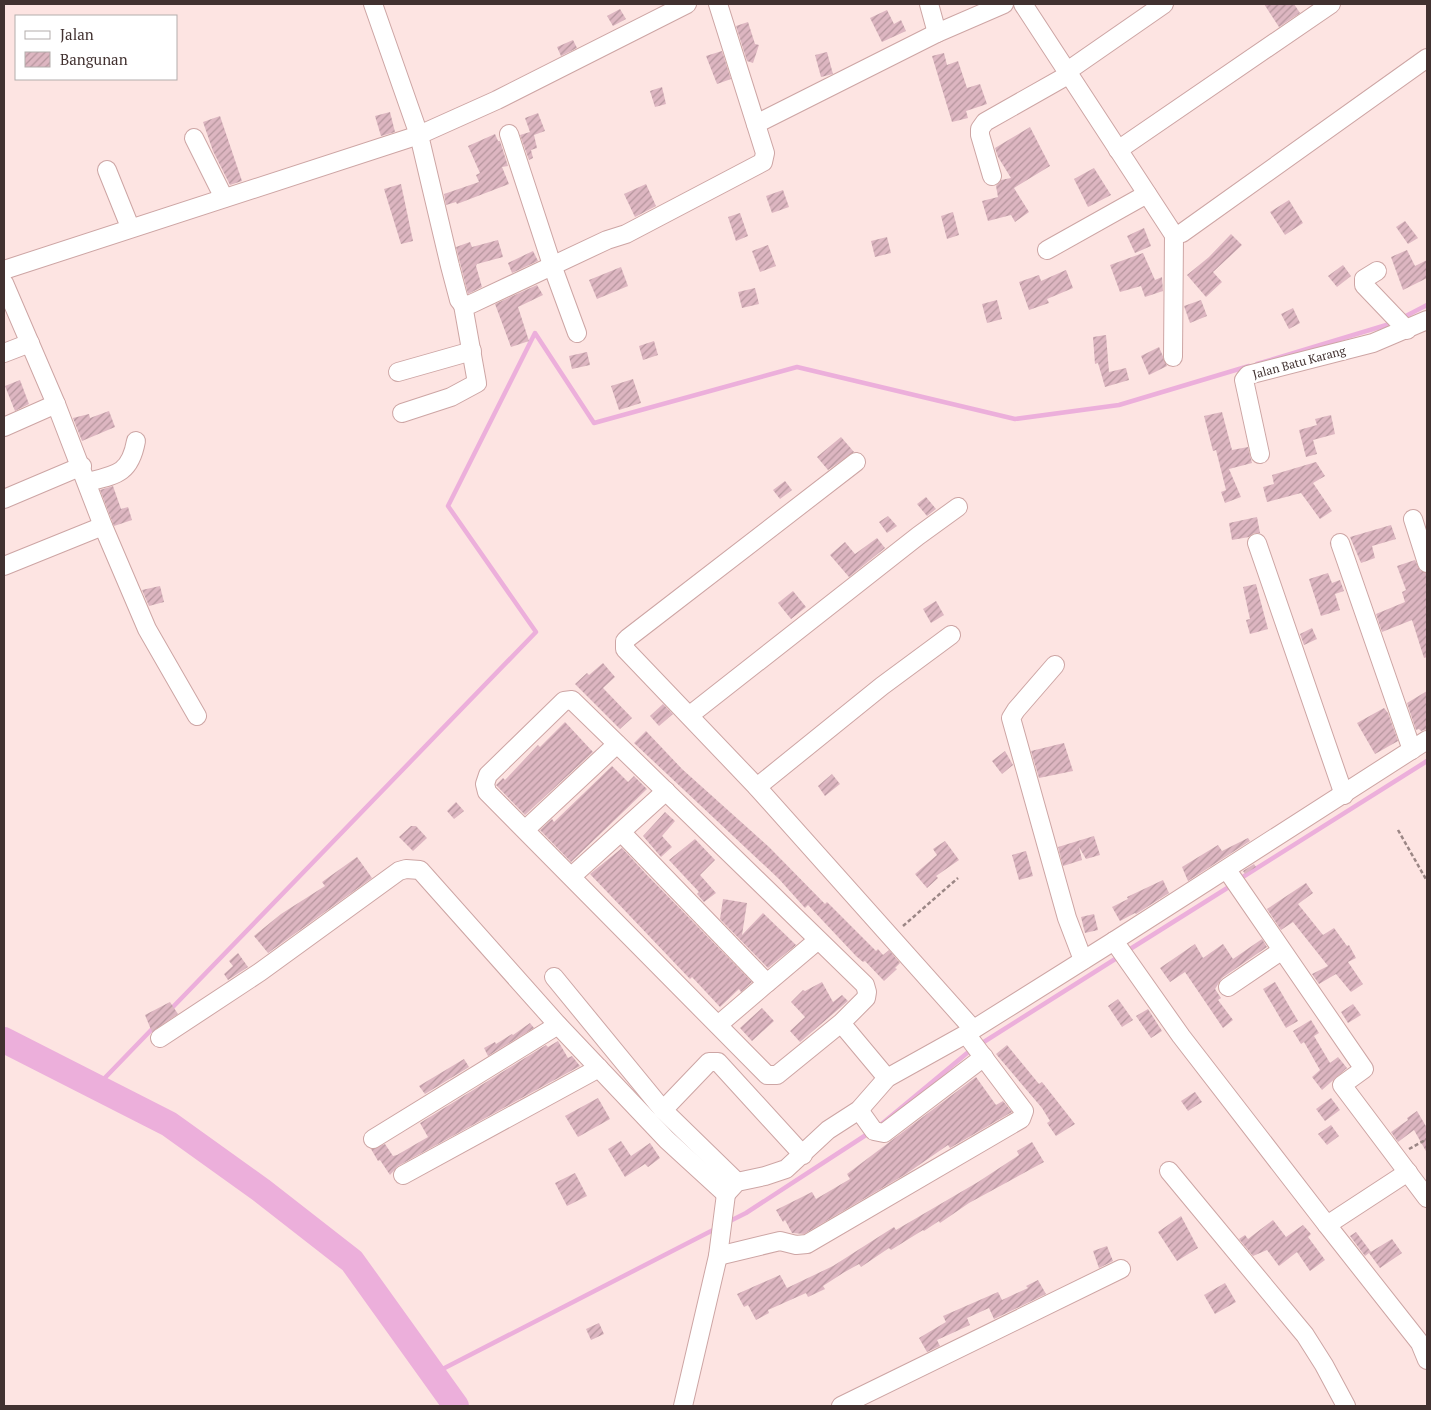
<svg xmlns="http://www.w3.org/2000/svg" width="1431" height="1410" font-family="'PT Serif',serif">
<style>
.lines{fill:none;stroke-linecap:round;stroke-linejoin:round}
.stream{stroke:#ecafdb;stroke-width:4.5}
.river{stroke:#ecafdb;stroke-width:26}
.building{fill:url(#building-hatch)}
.minor-casing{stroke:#cda5a4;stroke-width:20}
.path{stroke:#9b8685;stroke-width:2.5;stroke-dasharray:4 2.5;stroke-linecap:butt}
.minor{stroke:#fff;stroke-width:18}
.labels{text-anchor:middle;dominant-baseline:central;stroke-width:5;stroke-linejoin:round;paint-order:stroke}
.street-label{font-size:12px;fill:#413130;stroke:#fff}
</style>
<defs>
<pattern id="building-hatch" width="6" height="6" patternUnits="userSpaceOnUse" patternTransform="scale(1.25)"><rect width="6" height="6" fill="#ddb6c1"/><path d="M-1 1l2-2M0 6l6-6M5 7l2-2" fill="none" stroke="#b5959d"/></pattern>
</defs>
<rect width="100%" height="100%" fill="#fde4e2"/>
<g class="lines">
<g class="stream">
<polyline points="1402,318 1427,305"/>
<polyline points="1257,364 1393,323"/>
<polyline points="1238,880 1427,761"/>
<polyline points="1127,951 1232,885"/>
<polyline points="170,1010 536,632 448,506 535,333 594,423 797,367 1015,419 1119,405 1249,366"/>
<polyline points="979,1045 1120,956"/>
<polyline points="97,1086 154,1027"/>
<polyline points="878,1127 972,1049"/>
<polyline points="726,1223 746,1213 869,1133"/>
<polyline points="431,1375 717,1228"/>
</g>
<polyline class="river" points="4,1040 169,1124 261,1190 352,1261 456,1406"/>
</g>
<g class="building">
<polygon points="1264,4 1294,4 1300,13 1279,27"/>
<polygon points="620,9 626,19 613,26 607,16"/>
<polygon points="887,10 894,24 901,20 906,31 882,42 870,18"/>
<polygon points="748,22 755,44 759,45 753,63 747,61 736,26"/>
<polygon points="573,40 577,48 561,56 557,47"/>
<polygon points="722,51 731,79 717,84 706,56"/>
<polygon points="827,52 833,74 821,77 815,55"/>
<polygon points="944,53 947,65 958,61 967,88 980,84 987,104 966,111 968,118 952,122 932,56"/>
<polygon points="662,87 666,104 655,107 650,91"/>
<polygon points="390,112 395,132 381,136 375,116"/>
<polygon points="538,113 545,131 534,135 537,148 531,150 533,158 529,160 520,135 530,132 525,118"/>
<polygon points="220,116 242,181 230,185 213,151 203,122"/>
<polygon points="1030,127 1050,166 1014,188 1029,212 1015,222 1011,215 988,221 982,201 998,197 996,186 1001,180 1011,178 998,157 995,148"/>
<polygon points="495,134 498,141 500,141 508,166 502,167 509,184 457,204 456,202 446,205 444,194 479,182 476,175 480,173 468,146"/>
<polygon points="1094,168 1111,195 1088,207 1074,179"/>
<polygon points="401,184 413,241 401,244 384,189"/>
<polygon points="646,184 656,206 635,217 624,194"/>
<polygon points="783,190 789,207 772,213 766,196"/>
<polygon points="1289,200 1303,223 1285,235 1270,212"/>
<polygon points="953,212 959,235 947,239 941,216"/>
<polygon points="740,213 748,236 736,241 728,217"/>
<polygon points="1405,221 1418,238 1408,244 1396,227"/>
<polygon points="1144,228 1151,246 1135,253 1127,236"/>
<polygon points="1231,234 1242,245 1213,272 1222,282 1206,297 1187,275 1209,257"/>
<polygon points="887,237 891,253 875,257 871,241"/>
<polygon points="498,240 503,257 477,264 476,266 482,287 468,294 456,247 470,242 472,247"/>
<polygon points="768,245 776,266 760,272 752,251"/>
<polygon points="1407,250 1415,266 1427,260 1427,278 1403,290 1391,257"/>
<polygon points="533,251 538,261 512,273 508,263"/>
<polygon points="1143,253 1155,280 1162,277 1163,291 1145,297 1141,286 1120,292 1110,265"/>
<polygon points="1343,265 1351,276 1337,287 1328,276"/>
<polygon points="621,267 628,286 597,299 589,280"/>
<polygon points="1066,270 1073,288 1047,299 1049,303 1029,310 1019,282 1039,275 1041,281"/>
<polygon points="537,285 543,295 518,307 529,341 511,347 495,304"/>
<polygon points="755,288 759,304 742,308 738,292"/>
<polygon points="997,300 1002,319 987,323 982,304"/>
<polygon points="1201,300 1207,316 1190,323 1184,306"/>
<polygon points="1293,308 1300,323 1289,329 1281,314"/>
<polygon points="1106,335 1109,372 1126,368 1129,380 1105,387 1098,363 1095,364 1093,337"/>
<polygon points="654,341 658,355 643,360 639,346"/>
<polygon points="1159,347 1167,366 1149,375 1141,356"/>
<polygon points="587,352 590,365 572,369 569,356"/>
<polygon points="633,379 641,403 619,410 611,386"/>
<polygon points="20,380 29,404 15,411 5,386"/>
<polygon points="109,411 115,427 82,441 73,418 89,414 90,418"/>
<polygon points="1222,412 1232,450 1248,447 1252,463 1229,469 1241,497 1225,503 1221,492 1226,490 1216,450 1213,451 1204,416"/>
<polygon points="1331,415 1335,434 1313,440 1317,454 1306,457 1299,430 1317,425 1315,419"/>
<polygon points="841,437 854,452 828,470 817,457"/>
<polygon points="1316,462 1325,476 1313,483 1332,511 1320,519 1301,493 1267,502 1263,487 1274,484 1272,475"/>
<polygon points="785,481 792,490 780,499 773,490"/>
<polygon points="113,486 121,509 128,507 132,520 114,526 100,490"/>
<polygon points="926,497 936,509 927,516 917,504"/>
<polygon points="888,516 897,526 887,533 879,522"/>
<polygon points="1257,517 1260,533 1254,533 1249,537 1232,540 1229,523"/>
<polygon points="1391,525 1396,539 1372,546 1375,558 1361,563 1350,537"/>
<polygon points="877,538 885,548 849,577 830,555 845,542 855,554"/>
<polygon points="1415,560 1420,570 1427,573 1427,657 1424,658 1412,620 1382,632 1376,614 1405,602 1402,592 1406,590 1397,566"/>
<polygon points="1328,573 1332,583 1340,580 1344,591 1335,594 1340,610 1321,616 1309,579"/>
<polygon points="1256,584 1268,629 1250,634 1246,620 1250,619 1243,587"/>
<polygon points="160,586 164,602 149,606 142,590"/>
<polygon points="793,591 806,607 791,619 778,603"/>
<polygon points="936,601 944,615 931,623 923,609"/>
<polygon points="1312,628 1317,639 1304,645 1300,634"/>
<polygon points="603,663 615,677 603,688 632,718 620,729 575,684 587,673 589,675"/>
<polygon points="1427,691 1427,729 1421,731 1419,729 1416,730 1407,703"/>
<polygon points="663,704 673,714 659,726 650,716"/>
<polygon points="1384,708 1388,713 1398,741 1375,754 1357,723"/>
<polygon points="565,722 593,752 525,815 496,785 503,778 505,780 538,745 540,747"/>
<polygon points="646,731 682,769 769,847 825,904 827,902 876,951 878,949 883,955 889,950 900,963 895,968 897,969 884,981 865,961 863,962 856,956 808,905 805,908 779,879 634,743"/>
<polygon points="1064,743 1073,771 1039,778 1031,751"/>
<polygon points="1005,751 1013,765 1002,774 992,761"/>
<polygon points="612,766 628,782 634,776 647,789 571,862 540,830 552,819 554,822"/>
<polygon points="832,774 840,784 825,796 818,786"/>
<polygon points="456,802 464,811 454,819 447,811"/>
<polygon points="665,812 675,821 662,836 672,847 661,857 643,836"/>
<polygon points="411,826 416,826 427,838 413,851 399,837"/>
<polygon points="1094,836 1100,855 1086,859 1079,847 1082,860 1063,866 1058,847"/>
<polygon points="1248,838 1250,841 1188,881 1182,867 1218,845 1222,851"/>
<polygon points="695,839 715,860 700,875 716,893 704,902 697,894 699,892 669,860"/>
<polygon points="945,841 959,860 936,876 938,878 927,888 915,874 937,855 933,849"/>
<polygon points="622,848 646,874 752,982 741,992 739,989 720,1007 692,977 690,979 590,874"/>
<polygon points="1026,851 1033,876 1019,880 1012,855"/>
<polygon points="357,857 372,878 268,953 254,936 281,914 325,886 322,882"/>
<polygon points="1254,864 1256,867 1245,874 1243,871"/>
<polygon points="1163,880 1169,893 1136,914 1135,913 1120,921 1112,907 1128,899 1127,897"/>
<polygon points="1306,883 1313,893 1298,904 1323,935 1334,928 1347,946 1349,945 1356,958 1348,962 1363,984 1351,992 1336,974 1319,984 1312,974 1328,966 1293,922 1281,930 1267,909"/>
<polygon points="723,899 747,903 742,935 763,913 796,945 768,968 720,919"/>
<polygon points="1094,914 1098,930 1085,933 1081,917"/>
<polygon points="1262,939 1267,947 1222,978 1215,989 1221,998 1218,1000 1233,1020 1223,1028 1185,972 1170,982 1160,968 1195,944 1203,958 1223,944 1233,959"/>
<polygon points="238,953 248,967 228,980 224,974 233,966 229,961"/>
<polygon points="822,982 833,1002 842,995 848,1001 800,1042 790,1031 805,1017 791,1002 803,990 805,991"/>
<polygon points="1275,982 1298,1021 1286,1028 1263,989"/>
<polygon points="1118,999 1133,1020 1122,1027 1108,1006"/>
<polygon points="170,1002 178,1014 152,1032 145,1015"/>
<polygon points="1353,1004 1361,1015 1348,1023 1341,1012"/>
<polygon points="762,1008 774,1021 752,1041 740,1028"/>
<polygon points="1148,1009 1162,1031 1151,1038 1136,1016"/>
<polygon points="1311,1020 1319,1033 1314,1036 1330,1063 1338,1057 1347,1068 1322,1090 1312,1077 1320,1070 1304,1042 1301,1044 1293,1031"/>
<polygon points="530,1023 534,1028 488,1056 484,1048 495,1042 496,1044 512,1034 513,1035"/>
<polygon points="558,1041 568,1058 572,1056 580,1066 398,1166 390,1175 380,1160 378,1161 371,1149 385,1144 393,1156 397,1155 428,1137 420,1123 546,1045 548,1047"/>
<polygon points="1007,1045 1039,1084 1042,1082 1075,1124 1056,1136 1047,1123 1050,1121 1042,1108 996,1054"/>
<polygon points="464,1059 469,1067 425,1094 419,1086"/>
<polygon points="976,1077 996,1105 1003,1101 1012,1112 950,1148 948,1145 906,1174 804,1234 792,1233 785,1220 783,1222 776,1210 812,1192 816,1199 850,1179 847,1174"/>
<polygon points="1195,1092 1202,1102 1188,1111 1181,1101"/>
<polygon points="598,1098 610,1119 578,1137 565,1116"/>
<polygon points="1331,1098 1340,1110 1325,1121 1316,1109"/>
<polygon points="1417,1111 1427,1128 1427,1153 1414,1130 1398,1142 1391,1132 1408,1120 1407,1118"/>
<polygon points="1331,1125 1339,1136 1327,1145 1318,1134"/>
<polygon points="621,1141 631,1156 650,1143 660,1158 648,1167 645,1164 625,1177 608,1149"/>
<polygon points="1032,1142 1044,1162 969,1203 940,1223 939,1221 924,1231 923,1230 891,1250 889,1248 861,1267 859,1264 843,1273 823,1286 825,1289 808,1297 806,1293 768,1310 769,1313 756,1320 748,1305 744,1307 737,1294 780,1275 787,1288 833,1266 894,1227 896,1230 978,1182 1019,1155 1017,1151"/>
<polygon points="575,1173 587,1196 567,1206 555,1183"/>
<polygon points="1181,1216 1198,1248 1177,1261 1158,1232"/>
<polygon points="1273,1220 1286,1237 1303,1225 1311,1234 1308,1237 1325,1260 1310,1271 1297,1252 1279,1266 1267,1250 1253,1256 1239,1239 1245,1235 1248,1239"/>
<polygon points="1356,1232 1371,1252 1369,1253 1392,1239 1402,1253 1380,1268 1369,1253 1365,1256 1350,1236"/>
<polygon points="1107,1246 1113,1261 1099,1268 1093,1251"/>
<polygon points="1038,1280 1046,1294 994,1319 989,1308 967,1318 970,1325 937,1340 940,1346 927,1352 919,1338 946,1322 943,1316 998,1292 1002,1300 1028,1288 1026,1286"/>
<polygon points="1225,1283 1236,1302 1215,1314 1204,1295"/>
<polygon points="599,1323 604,1334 591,1340 586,1329"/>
</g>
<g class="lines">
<defs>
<g id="minor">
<polyline points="373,4 419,135 450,266 459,300 463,305 471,304 607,240 626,234 763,162 765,153 718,4"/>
<polyline points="929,4 937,33"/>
<polyline points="1023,4 1174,235 1182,233 1427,58"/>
<polyline points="1066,72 1164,4"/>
<polyline points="756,124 937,33 1004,4"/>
<polyline points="509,134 552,265 577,333"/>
<polyline points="194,138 224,198"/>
<polyline points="1118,150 1331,4"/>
<polyline points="107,170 130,227"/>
<polyline points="992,176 980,135 980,129 985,122 1068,75"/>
<polyline points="1047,250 1147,194"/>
<polyline points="4,270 419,135 497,100 687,4"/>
<polyline points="1377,271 1364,279 1364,285 1407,330"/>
<polyline points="4,283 56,404 103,526 147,629 197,716"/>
<polyline points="4,353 30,343"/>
<polyline points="1173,357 1174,235"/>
<polyline points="398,372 472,351"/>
<polyline points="402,413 451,397 477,383 463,305"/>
<polyline points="4,427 56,404"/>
<polyline points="1260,454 1244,380 1248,375 1373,343 1427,320"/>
<polyline points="856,462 628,638 625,641 625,649 755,785 973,1029"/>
<path d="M87,482c29,-7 43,-8 49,-41"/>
<polyline points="4,499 82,466"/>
<polyline points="1413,519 1427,563"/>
<polyline points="1257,543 1344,795"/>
<polyline points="1340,543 1412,750"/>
<polyline points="4,566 103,526"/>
<polyline points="1055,665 1016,710 1011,718 1067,918 1083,960"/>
<polyline points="690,715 918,536 958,507"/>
<polyline points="757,787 882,686 951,635"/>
<polyline points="526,829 617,744"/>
<polyline points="622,833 767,983 818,940"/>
<polyline points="1227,870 1364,1069 1342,1085 1427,1198"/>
<polyline points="572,876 666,791"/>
<polyline points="1114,941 1181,1036 1327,1225"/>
<polyline points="554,977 663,1110 737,1182"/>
<polyline points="1228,987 1281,951"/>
<polyline points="841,1023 777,1075 767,1075 487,792 485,784 488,775 564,701 572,700 865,985 867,992 866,998 841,1023 887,1078"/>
<polyline points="718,1025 767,983"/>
<polyline points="160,1038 260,972 399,871 406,869 420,870 558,1025 667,1140 726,1194 737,1182 765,1176 786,1169 828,1130 859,1110 887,1078 966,1034 1114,941 1427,740"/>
<polyline points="663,1110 709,1062 718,1062 803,1155"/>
<polyline points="859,1110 874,1131 884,1133 984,1057"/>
<polyline points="373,1139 558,1025"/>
<polyline points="1169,1171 1305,1335 1324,1365 1346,1406"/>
<polyline points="1408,1172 1327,1225 1420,1343 1427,1360"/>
<polyline points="403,1175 599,1068"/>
<polyline points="718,1256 780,1241 796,1245 807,1244 1021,1119 1024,1111 966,1034"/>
<polyline points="683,1406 718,1256 726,1194"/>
<polyline points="841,1406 1121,1269"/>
</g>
</defs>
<use href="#minor" class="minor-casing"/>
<g class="path">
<polyline points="1398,830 1427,881"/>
<polyline points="903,926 958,878"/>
<polyline points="1409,1149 1427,1139"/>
</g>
<use href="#minor" class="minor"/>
</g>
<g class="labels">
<g class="street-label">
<text transform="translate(1299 362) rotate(-15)">Jalan Batu Karang</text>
</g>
</g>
<rect width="1431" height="1410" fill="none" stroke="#413130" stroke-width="10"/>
<rect x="15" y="15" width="162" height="65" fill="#ffffff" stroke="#b3adac"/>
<rect x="25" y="31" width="25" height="8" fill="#ffffff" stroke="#b3adac"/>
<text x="60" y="40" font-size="15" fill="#413130">Jalan</text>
<rect x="25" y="52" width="25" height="15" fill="url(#building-hatch)" stroke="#b3adac"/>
<text x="60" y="65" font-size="15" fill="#413130">Bangunan</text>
</svg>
